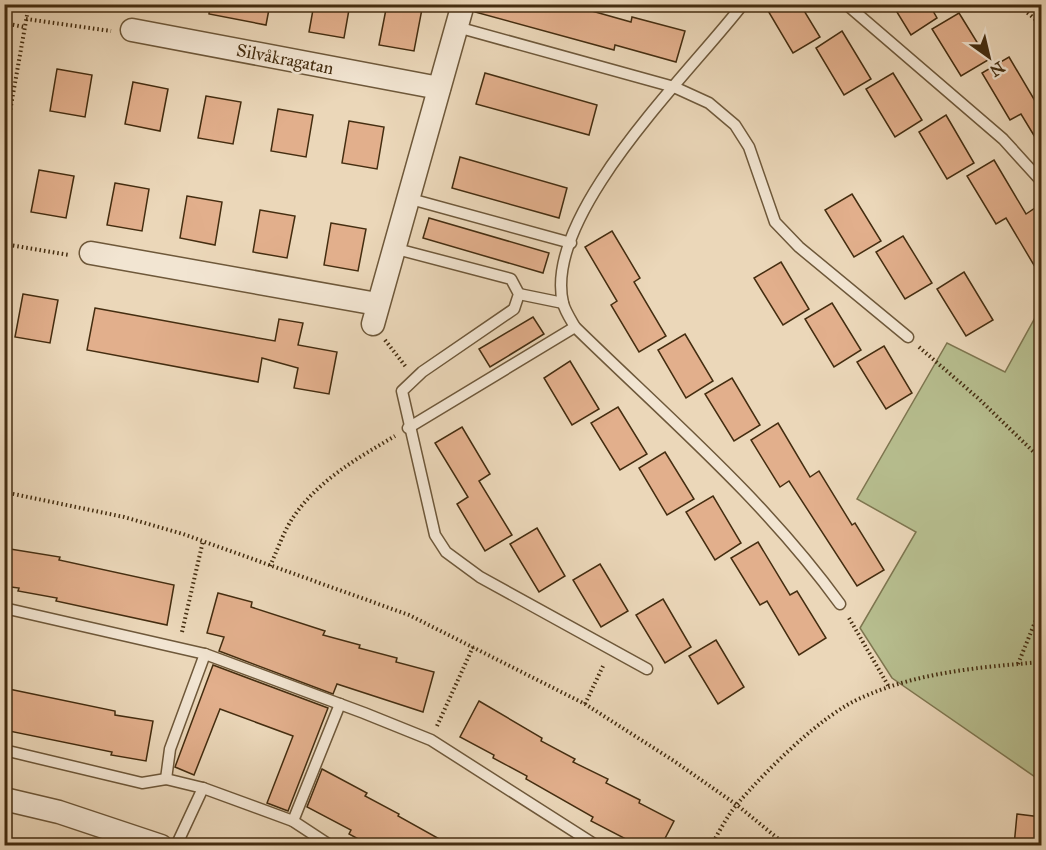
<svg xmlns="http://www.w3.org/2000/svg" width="1046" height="850" font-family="'IM FELL Great Primer',serif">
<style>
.green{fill:#b7be8f;stroke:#7e7650;stroke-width:1.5}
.building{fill:#e2af8c;stroke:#442d10;stroke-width:1.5}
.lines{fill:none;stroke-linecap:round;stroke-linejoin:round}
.service-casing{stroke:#6e583a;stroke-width:13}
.minor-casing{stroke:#6e583a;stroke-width:25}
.path{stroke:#442d10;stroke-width:4;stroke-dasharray:1.5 3;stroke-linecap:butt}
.service{stroke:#f2e5d2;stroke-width:10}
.minor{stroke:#f2e5d2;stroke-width:22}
.labels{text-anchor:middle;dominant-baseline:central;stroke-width:5;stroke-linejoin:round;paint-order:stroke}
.street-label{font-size:18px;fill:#442d10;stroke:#f2e5d2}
</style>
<rect width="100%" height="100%" fill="#ebd7b9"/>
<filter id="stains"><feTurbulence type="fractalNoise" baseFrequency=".00333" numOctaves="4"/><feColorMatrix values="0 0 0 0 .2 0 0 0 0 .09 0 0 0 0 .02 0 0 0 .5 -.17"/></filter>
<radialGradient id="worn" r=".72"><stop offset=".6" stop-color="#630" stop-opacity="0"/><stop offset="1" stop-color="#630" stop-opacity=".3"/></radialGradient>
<polygon class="green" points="1041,307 1041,781 892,678 860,628 916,532 857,499 947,343 1005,372"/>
<g class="building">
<polygon points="210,4 270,4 266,25 209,14"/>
<polygon points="314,4 350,4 344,38 309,32"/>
<polygon points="387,4 422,9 414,51 379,45"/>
<polygon points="476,4 567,4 631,22 632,17 685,31 676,62 615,45 614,50 475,12"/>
<polygon points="764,4 800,4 820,37 793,53"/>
<polygon points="892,4 929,4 937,18 911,35"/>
<polygon points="959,13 988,60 961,76 932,29"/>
<polygon points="842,31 871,79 844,95 816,48"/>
<polygon points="1009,57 1041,111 1041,147 1021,114 1010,120 982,73"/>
<polygon points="57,69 92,75 85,117 50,111"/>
<polygon points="485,73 597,105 589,135 476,104"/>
<polygon points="893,73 922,120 895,137 866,89"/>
<polygon points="133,82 168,89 160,131 125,124"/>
<polygon points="206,96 241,102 233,144 198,138"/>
<polygon points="278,109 313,115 306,157 271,151"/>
<polygon points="946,115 974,163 947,179 919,132"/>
<polygon points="349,121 384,127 377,169 342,163"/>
<polygon points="460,157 567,188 559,218 452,188"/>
<polygon points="994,160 1026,214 1041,204 1041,277 1006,218 996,224 967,176"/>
<polygon points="39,170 74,176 66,218 31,212"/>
<polygon points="115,183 149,189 142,231 107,225"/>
<polygon points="852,194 881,241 854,257 825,210"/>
<polygon points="187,196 222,202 215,245 180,238"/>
<polygon points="260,210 295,216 287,258 253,252"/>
<polygon points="429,218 549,253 543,273 423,238"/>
<polygon points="331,223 366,229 358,271 324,265"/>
<polygon points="612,231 640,278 634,282 666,336 639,352 611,305 617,301 585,247"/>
<polygon points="903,236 932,283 905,299 876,252"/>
<polygon points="781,262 809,309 783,325 754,278"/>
<polygon points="964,272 993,320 966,336 937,289"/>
<polygon points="23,294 58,300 50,343 15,337"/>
<polygon points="832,303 861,350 834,367 805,319"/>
<polygon points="95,308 275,341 279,319 303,323 298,345 337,352 329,394 294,388 298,368 262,358 258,382 87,350"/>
<polygon points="533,317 544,334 490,367 479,349"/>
<polygon points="685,334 713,381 686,398 658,350"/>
<polygon points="884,346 912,393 886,409 857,362"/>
<polygon points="570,361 599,409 572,425 544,378"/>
<polygon points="732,378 760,425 734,441 705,394"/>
<polygon points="618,407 647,454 620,470 591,423"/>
<polygon points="778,423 810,477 819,471 852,525 855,523 884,570 857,586 789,481 780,487 751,440"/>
<polygon points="462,427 490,474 479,481 512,535 485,551 457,504 468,497 435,443"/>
<polygon points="665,452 694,499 667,515 639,468"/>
<polygon points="713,496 741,543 715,560 686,512"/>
<polygon points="537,528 565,576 539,592 510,544"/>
<polygon points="758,542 790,595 797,591 826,638 799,655 767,601 760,605 731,558"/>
<polygon points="4,548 60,557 59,560 174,585 167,625 56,601 57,598 18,591 19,588 4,586"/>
<polygon points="600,564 628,611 601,627 573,580"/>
<polygon points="218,593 252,602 251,607 325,631 323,635 360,645 359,648 397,658 396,662 434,672 423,712 337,684 333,694 219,651 224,637 207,633"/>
<polygon points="663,599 691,647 665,663 636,615"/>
<polygon points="716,640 744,687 718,704 689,656"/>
<polygon points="213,665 328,708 288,811 267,803 293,736 220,709 194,775 175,767"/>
<polygon points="4,688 115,711 115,715 153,721 146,761 111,755 112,752 4,730"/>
<polygon points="479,701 542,738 541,741 575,759 573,762 608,779 606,783 640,800 639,803 674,821 661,846 622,846 626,839 591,821 593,817 526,779 527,776 493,758 494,755 460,737"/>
<polygon points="322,769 367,793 365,796 399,814 398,816 452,846 371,846 349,834 351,830 307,807"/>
<polygon points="1017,814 1041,817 1041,846 1014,846"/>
</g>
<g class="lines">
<defs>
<g id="service">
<path d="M743,4c-51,67 -201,210 -180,299 2,8 8,17 12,24 92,90 189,172 265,277"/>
<polyline points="846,4 1003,139 1042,182"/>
<polyline points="457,27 674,87 709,103 735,125 749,147 775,222 799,247 908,337"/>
<polyline points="407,198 571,243"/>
<polyline points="393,248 511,279 519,294 514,309 422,372 402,391 435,535 446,552 480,577 647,669"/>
<polyline points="519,294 563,303"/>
<polyline points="408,428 575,327"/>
<polyline points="4,608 205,654 364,713 431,740 597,846"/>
<polyline points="4,750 142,783 166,779 203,788 293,821 331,846"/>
<polyline points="166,779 170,749 205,654"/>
<polyline points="293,821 340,704"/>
<polyline points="176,846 203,788"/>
</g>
<g id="minor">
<polyline points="132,30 439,88"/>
<polyline points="91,253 377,304"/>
<polyline points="373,324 463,4"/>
<polyline points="4,799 59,812 161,846"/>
</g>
</defs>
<use href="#service" class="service-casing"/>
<use href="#minor" class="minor-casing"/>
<g class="path">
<polyline points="1017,4 1042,25"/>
<polyline points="26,19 111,31"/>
<polyline points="4,23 24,27"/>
<polyline points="4,145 29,4"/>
<polyline points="4,244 69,255"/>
<polyline points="385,340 406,367"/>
<polyline points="919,347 979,399 1042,460"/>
<polyline points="4,492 124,517 183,534 409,615 585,704 674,761 737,805 787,846"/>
<path d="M270,566c7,-15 13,-33 22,-47 25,-38 64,-60 103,-83"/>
<polyline points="849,618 889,687"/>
<polyline points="182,632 203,541"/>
<polyline points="1018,664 1042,605"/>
<polyline points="585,704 604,664"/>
<polyline points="437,726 473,647"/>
<path d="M711,846c8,-14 16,-30 27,-43 29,-33 84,-89 125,-106 56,-25 118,-30 179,-35"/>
</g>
<use href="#service" class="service"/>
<use href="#minor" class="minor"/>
</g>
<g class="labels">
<g class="street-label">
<text transform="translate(285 59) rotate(11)">Silvåkragatan</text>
</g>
</g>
<rect width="1046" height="850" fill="none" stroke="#ebd7b9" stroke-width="24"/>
<rect x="6" y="6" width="1034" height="838" fill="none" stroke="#442d10" stroke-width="3"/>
<rect x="12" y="12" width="1022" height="826" fill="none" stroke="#442d10" stroke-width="1.5"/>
<g transform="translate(989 57) rotate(146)" stroke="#f2e5d2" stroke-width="4.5" paint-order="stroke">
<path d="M0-4.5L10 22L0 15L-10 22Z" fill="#442d10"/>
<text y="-9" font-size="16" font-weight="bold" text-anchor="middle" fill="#442d10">N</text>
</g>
<rect width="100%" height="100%" filter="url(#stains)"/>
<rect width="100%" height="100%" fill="url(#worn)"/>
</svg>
